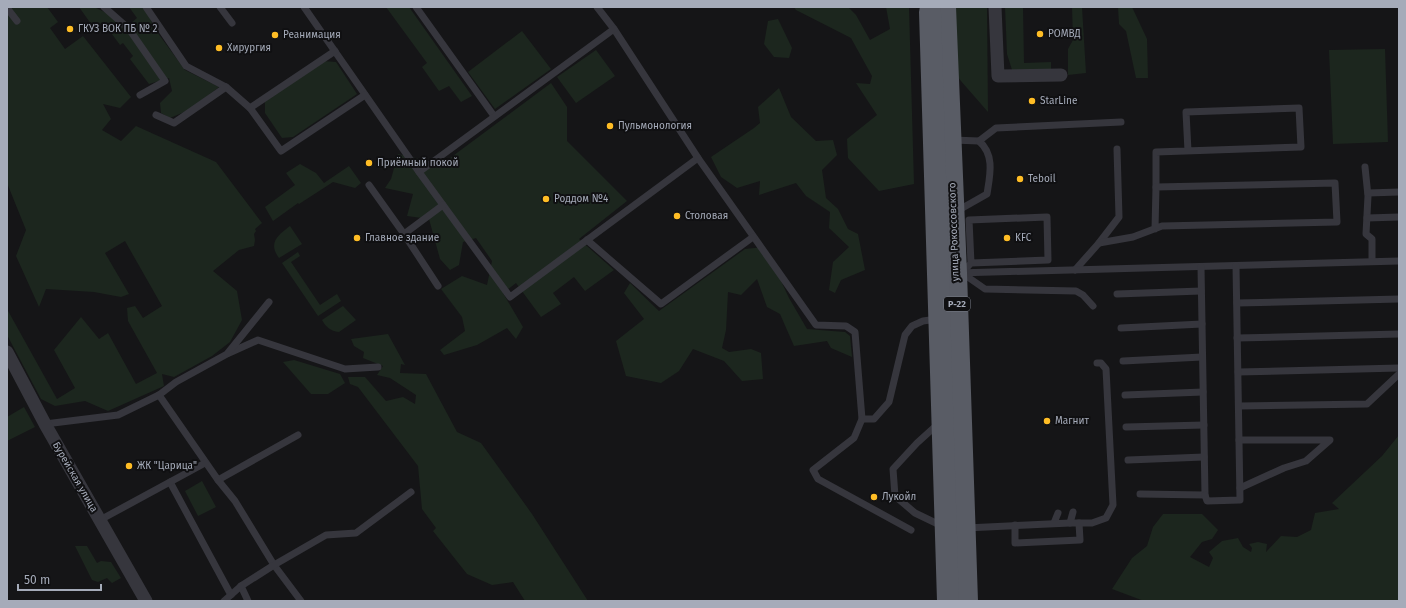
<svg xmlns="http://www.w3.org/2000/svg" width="1406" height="608" font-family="'Fira Sans',sans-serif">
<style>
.green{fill:#1c261e}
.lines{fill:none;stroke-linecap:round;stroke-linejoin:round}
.service{stroke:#36363d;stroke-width:7}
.minor{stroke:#36363d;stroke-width:13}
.trunk{stroke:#595c65;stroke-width:22}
.poi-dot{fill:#ffbd25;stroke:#101012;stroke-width:1.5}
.labels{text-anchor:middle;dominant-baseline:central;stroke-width:4;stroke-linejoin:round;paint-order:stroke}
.shield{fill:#101012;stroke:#787c87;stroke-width:1}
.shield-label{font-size:9px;font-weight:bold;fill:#a5abb9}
.poi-label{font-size:10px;fill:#a5abb9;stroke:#101012;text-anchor:start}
.street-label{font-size:10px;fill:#a5abb9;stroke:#101012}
</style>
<rect width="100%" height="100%" fill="#151517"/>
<g class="green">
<polygon points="7,7 47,7 58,22 50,28 65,49 83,36 131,97 120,108 103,104 111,119 102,130 121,141 136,126 216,162 262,223 255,229 256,231 254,234 255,240 254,246 239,250 213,271 237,291 242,320 230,342 212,356 174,377 162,374 164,386 108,411 85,401 55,406 41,399 7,335 7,309 57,399 75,388 54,350 81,317 99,339 108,333 136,384 157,373 128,321 127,308 135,306 143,318 162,306 125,241 105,253 129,294 121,297 94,292 46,289 39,307 16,256 26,230 7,183"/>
<polygon points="79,7 94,7 130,24 137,18 129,7 144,7 157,32 185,70 219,87 189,110 170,118 161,113 160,103 172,91 169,78 149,84 130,59 133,56 123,43 120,45 103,22 94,28"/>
<polygon points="386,7 409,7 472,96 461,102 449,86 439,91 422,67 427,63"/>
<polygon points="794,7 848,7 856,15 870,40 890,29 886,7 909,7 914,184 879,191 848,158 847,139 877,115 856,83 870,84 872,76 851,38 796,10"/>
<polygon points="954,7 987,7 988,112 954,73"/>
<polygon points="1005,7 1023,7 1024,63 1051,62 1051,74 1013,73 1007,54"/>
<polygon points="1072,7 1082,7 1086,73 1068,75 1068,49 1073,40"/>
<polygon points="1118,7 1132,7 1147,39 1148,78 1136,78 1126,31 1119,24"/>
<polygon points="778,19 792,48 789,58 774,57 764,44 768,21"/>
<polygon points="522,31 551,69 495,109 468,72"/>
<polygon points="1385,49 1388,142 1333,144 1329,50"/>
<polygon points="596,50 615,76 576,103 557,77"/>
<polygon points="323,61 336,62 357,94 293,137 282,138 265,113 265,102 274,95"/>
<polygon points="551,83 567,107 567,141 627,201 579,239 614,270 585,291 574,277 553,293 561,304 541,317 516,283 503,293 523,327 516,339 507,328 477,345 444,355 440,350 465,331 462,317 441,289 462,276 487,285 492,261 476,238 463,242 459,265 450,270 440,259 429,219 407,216 413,194 385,188 391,179 398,154 442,164"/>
<polygon points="779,88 791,117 816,141 833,140 837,155 822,170 826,198 838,209 848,229 858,234 865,270 841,280 835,293 829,290 833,262 849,247 829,228 830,212 806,196 796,183 759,195 760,181 737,188 721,177 711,157 754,128 760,123 758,107"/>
<polygon points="300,164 316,173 324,183 349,166 361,183 355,188 333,182 299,204 298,203 273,221 265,207 295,185 286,173"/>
<path d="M290,226l12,18 -23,14c-11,-15 -2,-22 11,-32z"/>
<polygon points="765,247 789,298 807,329 845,332 850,336 852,357 831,348 827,341 794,346 780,314 767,307 757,279 741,295 728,292 726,330 722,348 729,352 751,349 761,353 763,379 742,381 724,361 693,349 679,371 661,383 626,376 616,341 644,319 624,293 630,283 659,311 745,249"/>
<polygon points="298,252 300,256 291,262 320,305 337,294 341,301 318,316 282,263"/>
<path d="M343,306l13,14 -17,12c-9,-1 -13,-5 -17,-12z"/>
<polygon points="388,334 405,365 401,364 400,373 426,374 457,432 481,443 532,514 588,601 525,601 513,582 492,585 467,574 433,531 436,528 422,509 418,466 358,387 350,384 348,377 365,377 386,401 403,397 415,404 416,395 390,378 377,375 383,366 363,358 364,352 354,346 351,339"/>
<polygon points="294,360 340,374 345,383 328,394 311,394 283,362"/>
<polygon points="24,407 35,427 7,441 7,417"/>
<polygon points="1399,435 1399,601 1144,601 1112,589 1132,558 1147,546 1153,527 1163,514 1202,514 1218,530 1212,539 1202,542 1190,557 1209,567 1213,558 1209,552 1222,541 1238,538 1243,547 1251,552 1252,548 1249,544 1258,542 1267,544 1266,552 1281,536 1297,537 1311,530 1315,513 1339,509 1332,503 1382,456"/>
<polygon points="202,481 216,507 198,516 185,491"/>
<polygon points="75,546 87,546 97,563 101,561 111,562 121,578 112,583 107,578 98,582 92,580"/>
</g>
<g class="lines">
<g class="service">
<polyline points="104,7 129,29 165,81 140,95"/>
<polyline points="146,7 186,66 226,87 250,108"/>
<polyline points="220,7 232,23"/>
<polyline points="304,7 419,172 510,297 698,158"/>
<polyline points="416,7 494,116"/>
<polyline points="597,7 614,29 698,158 816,325 846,326 855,332 862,419 854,438 813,470 818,479 911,530"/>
<polyline points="7,8 17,21"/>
<polyline points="335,51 250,108 281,151 365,95"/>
<polyline points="156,115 174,123 226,87"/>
<path d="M953,140l26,1c16,14 11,34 8,53l-30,17"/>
<polyline points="979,141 996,128 1121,122"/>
<polyline points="1365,167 1368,196 1366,234 1372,239 1372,261"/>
<polyline points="419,172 614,29"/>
<polyline points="369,185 404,234 438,286"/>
<polyline points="1156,187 1156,152 1301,147 1299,108 1186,112 1188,151"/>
<polyline points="1368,193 1399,192"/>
<polyline points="1367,218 1399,217"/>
<polyline points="404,234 443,205"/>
<polyline points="587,240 661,304 753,237"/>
<polyline points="1099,243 1119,217 1117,149"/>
<polyline points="971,263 1048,260 1047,217 969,220 971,263 962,273 985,289 1076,291 1083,295 1093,306"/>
<polyline points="1075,270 1099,243 1133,237 1162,226 1337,222 1335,183 1156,187 1155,229"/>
<polyline points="957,273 1399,261"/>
<polyline points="1117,294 1201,291"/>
<polyline points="1237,303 1399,299"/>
<polyline points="1121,328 1202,324"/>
<polyline points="1237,338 1399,334"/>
<polyline points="229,353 258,340 345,369 378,367"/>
<polyline points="1123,361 1202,357"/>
<polyline points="1238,372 1399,368"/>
<polyline points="159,395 218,480 298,435"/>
<polyline points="1125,395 1203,392"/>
<polyline points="1239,406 1367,404 1399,374"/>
<polyline points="862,419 874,419 889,402 905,335 912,326 923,321 937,319"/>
<polyline points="45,424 118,415 159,395 176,382 227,354 269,302"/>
<polyline points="938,424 917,443 893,469 895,496 915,513 942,526"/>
<polyline points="1126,427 1204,425"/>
<polyline points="1239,440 1330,440 1306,461 1284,468 1240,488"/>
<polyline points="1128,460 1204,457"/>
<polyline points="218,480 235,501 274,565 301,601"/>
<polyline points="170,482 231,595"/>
<polyline points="1140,494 1205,495 1201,267"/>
<polyline points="1205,495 1207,501 1240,500 1236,266"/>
<polyline points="100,520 205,463"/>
<polyline points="1054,523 1058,513"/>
<polyline points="1070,523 1073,512"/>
<polyline points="1015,525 1015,543 1080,540 1079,523"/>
<polyline points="966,528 1070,523 1092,523 1106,518 1113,505 1106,369 1101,363 1097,363"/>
<polyline points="241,586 248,601"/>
<polyline points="224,601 241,586 274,565 326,535 356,533 411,492"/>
</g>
<g class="minor">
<polyline points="995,7 998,76 1061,75"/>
<polyline points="7,352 45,424 146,601"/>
</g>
<g class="trunk">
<polyline points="945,7 956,273 967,601"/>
<polyline points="930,12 948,601"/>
</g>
</g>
<g class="poi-dot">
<circle cx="70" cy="29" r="4"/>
<circle cx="1040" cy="34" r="4"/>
<circle cx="275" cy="35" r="4"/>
<circle cx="219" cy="48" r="4"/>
<circle cx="1032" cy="101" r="4"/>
<circle cx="610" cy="126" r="4"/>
<circle cx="369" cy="163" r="4"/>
<circle cx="1020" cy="179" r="4"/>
<circle cx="546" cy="199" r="4"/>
<circle cx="677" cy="216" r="4"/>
<circle cx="357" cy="238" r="4"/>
<circle cx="1007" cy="238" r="4"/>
<circle cx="1047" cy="421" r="4"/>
<circle cx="129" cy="466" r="4"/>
<circle cx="874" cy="497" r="4"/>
</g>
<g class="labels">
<rect class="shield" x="944" y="297" width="26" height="14" rx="3"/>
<g class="shield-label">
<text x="957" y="304">Р-22</text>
</g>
<g class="poi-label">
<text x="78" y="29">ГКУЗ ВОК ПБ № 2</text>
<text x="1048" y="34">РОМВД</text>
<text x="283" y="35">Реанимация</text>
<text x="227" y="48">Хирургия</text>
<text x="1040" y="101">StarLine</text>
<text x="618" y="126">Пульмонология</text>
<text x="377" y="163">Приёмный покой</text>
<text x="1028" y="179">Teboil</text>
<text x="554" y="199">Роддом №4</text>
<text x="685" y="216">Столовая</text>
<text x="365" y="238">Главное здание</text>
<text x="1015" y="238">KFC</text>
<text x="1055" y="421">Магнит</text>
<text x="137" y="466">ЖК "Царица"</text>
<text x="882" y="497">Лукойл</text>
</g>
<g class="street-label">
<text transform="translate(954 232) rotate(-92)">улица Рокоссовского</text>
<text transform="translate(75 477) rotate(60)">Бурейская улица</text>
</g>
</g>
<rect width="1406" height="608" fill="none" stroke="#a5abb9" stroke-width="16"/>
<path d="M18 584v6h83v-6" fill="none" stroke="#a5abb9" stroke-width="2"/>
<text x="24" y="584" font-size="12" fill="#a5abb9" stroke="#101012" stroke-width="3" paint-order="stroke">50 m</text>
</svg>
